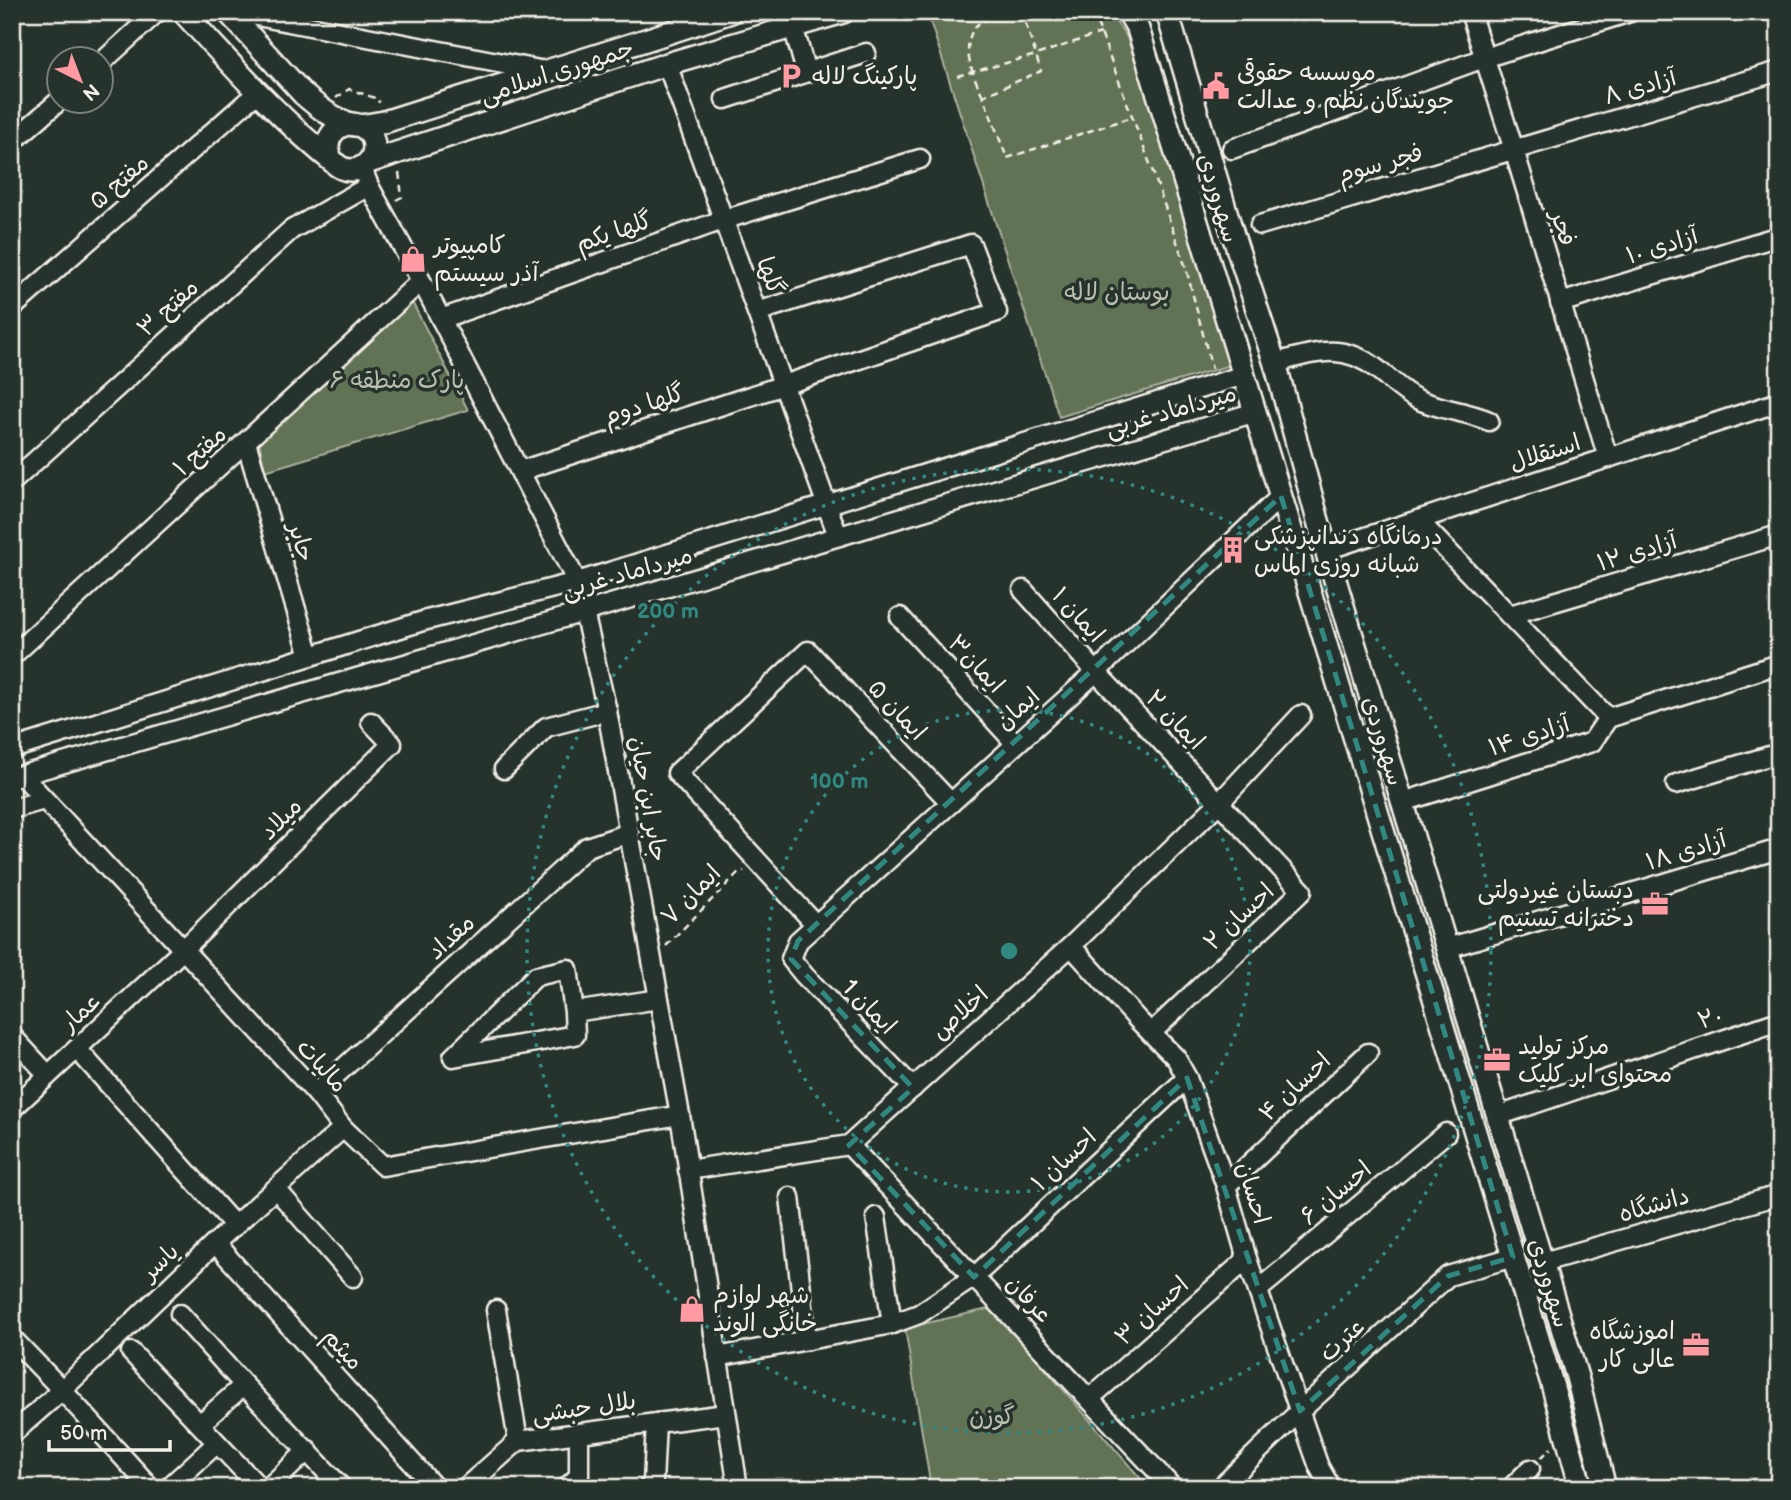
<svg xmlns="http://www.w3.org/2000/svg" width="1791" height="1500" font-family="'Balsamiq Sans','Playpen Sans Arabic',sans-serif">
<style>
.green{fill:#627254;stroke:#abb29e;stroke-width:2}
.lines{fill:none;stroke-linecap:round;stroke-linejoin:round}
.minor-casing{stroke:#f4f1e8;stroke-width:23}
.major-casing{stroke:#f4f1e8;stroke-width:26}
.path{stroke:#f4f1e8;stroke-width:2.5;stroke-dasharray:7 5;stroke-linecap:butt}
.minor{stroke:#26332d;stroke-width:18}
.major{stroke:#26332d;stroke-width:21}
.marked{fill:none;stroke:#318880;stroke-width:5;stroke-dasharray:14 9;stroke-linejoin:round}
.ring{fill:none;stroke:#318880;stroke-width:3.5;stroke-dasharray:3.5 7}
.labels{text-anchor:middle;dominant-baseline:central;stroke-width:7;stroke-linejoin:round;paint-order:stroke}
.street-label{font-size:24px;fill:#f4f1e8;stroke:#26332d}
.poi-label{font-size:24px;fill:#f4f1e8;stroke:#26332d;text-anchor:start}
.park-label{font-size:24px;fill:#babead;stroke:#26332d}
.centre{fill:#318880;stroke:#26332d;stroke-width:3.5}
.ring-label{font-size:21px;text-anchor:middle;font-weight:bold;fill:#318880;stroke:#26332d;stroke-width:7;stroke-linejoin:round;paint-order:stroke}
</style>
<rect width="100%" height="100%" fill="#26332d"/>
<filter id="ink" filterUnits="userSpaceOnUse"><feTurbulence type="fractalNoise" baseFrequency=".0143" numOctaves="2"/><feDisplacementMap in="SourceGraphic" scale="14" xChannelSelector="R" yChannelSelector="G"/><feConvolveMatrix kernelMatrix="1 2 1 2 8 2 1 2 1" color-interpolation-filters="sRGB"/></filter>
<g filter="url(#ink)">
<g class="green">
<polygon points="927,12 1108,12 1126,35 1240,362 1059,417"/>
<polygon points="411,300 468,410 265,471 259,442"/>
<polygon points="992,1308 1149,1488 931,1488 905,1328"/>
</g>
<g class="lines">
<defs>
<g id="minor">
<polyline points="236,12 545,71"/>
<polyline points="1470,12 1514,150 1608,458"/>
<polyline points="793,26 806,72"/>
<polyline points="102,62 157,12"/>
<polyline points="667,64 838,536"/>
<polyline points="725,99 866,53"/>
<polyline points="12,142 60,100"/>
<polyline points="1232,149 1484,58 1630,12"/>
<polyline points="362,168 369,186 425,288 577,582 607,711 680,1115 738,1488"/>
<polyline points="1260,225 1779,71"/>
<polyline points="1560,303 1779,236"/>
<polyline points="12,308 258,92"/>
<polyline points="441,319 723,220 920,159"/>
<path d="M1275,363c40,-10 66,-22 102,6 13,10 25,23 40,30 23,11 49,12 72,22"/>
<polyline points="246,442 310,656"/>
<polyline points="520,471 784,385 997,312 971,244 757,312"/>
<polyline points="12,482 291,230 369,186"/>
<polyline points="1418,520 1608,718"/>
<polyline points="1326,550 1779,402"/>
<polyline points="1023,590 1096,672 1302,891 1151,1033"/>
<polyline points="1510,615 1779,535"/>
<polyline points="900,617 1016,744"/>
<polyline points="12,656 421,281"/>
<polyline points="12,749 423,621 577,582 1244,375"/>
<polyline points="504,769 546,727 607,711"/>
<polyline points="22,775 316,1093 343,1128 383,1166 680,1115"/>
<polyline points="12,778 584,612 1256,412"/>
<polyline points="1676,784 1779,753"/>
<polyline points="1403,802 1592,742 1608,718 1779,664"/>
<polyline points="12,809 44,800"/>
<polyline points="816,925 677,773 808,651 951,803"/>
<polyline points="1071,946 1138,1020 1176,1058 1187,1078 1226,1186 1247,1259 1308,1436 1319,1467 1331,1488"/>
<polyline points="1447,948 1779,849"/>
<polyline points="574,1012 568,969 536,976 453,1057 575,1035 574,1012 659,999"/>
<polyline points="12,1036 48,1075"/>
<polyline points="77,1049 235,1226"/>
<polyline points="913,1088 804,975 791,959 798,941 1096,672 1281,496"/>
<polyline points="316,1093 587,847 629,833"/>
<polyline points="12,1109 183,950 392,744 371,722"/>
<polyline points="1498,1116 1779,1021"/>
<polyline points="849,1145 1173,1488"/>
<polyline points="688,1170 849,1145 1071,946 1220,802 1301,715"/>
<polyline points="1226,1186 1368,1053"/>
<polyline points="276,1189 353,1277"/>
<polyline points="790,1197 807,1340"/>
<polyline points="876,1217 892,1324"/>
<polyline points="215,1243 435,1488"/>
<polyline points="1543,1262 1779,1195"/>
<polyline points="1258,1290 1446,1133"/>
<polyline points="496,1310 518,1441"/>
<polyline points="180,1314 244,1385 342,1488"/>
<polyline points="12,1338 62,1390 151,1488"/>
<polyline points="131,1352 260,1488"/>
<polyline points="717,1357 892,1324 919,1314 974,1277 1187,1078"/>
<polyline points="1089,1399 1247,1259"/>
<polyline points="200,1424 244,1385"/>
<polyline points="12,1434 62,1390 215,1243 343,1128"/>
<polyline points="168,1488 217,1443"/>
<polyline points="268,1488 308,1450"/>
<polyline points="465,1488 518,1441 726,1414"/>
<polyline points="566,1488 579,1476 579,1433"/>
<polyline points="648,1488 653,1483 656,1423"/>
<polyline points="1220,1488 1300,1411 1448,1276 1513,1257"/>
<polyline points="1511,1488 1530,1469"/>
</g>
<g id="major">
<path d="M183,12c49,53 97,108 154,153"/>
<path d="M228,12l75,82c16,14 30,25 51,31"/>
<polyline points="1128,12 1138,29 1552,1384 1581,1488"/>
<polyline points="1167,12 1233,235 1277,370 1326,550 1577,1377 1605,1488"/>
<circle cx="351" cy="147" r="23"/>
<path d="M360,126l24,-4c115,-37 232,-71 347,-110"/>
<polyline points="369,162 667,64 843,12"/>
</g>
</defs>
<use href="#minor" class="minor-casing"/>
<use href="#major" class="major-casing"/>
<g class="path">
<polyline points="1022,12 1041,71 983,96 1007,158 1132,117"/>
<polyline points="1093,12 1153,172 1186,268 1212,369"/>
<polyline points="957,76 1036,55 1101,33"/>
<path d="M983,96c-10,-20 -25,-53 -5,-72 6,-4 13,-8 19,-12"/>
<polyline points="336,98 349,89 378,99 379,103"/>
<polyline points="396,200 402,197 399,172"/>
<polyline points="666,946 738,873 744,871"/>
<polyline points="1541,1458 1551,1448"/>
</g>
<use href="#minor" class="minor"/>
<use href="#major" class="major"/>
</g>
</g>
<path class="marked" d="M1281,496l232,761 -65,19 -148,135 -113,-333 -213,199 -125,-132 64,-57 -122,-129 7,-18z"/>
<g class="ring">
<circle cx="1009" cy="951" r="241"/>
<circle cx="1009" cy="951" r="482"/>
</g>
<defs>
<symbol id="parking-bare" viewBox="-9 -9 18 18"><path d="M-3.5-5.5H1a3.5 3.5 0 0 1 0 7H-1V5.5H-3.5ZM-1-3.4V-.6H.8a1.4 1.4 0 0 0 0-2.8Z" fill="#ff9aa2" stroke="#26332d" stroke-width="2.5" paint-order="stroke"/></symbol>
<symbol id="civic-bare" viewBox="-9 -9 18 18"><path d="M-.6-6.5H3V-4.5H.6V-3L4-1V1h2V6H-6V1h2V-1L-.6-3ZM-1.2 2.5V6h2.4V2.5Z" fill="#ff9aa2" stroke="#26332d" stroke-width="2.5" paint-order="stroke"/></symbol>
<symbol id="shop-bare" viewBox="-9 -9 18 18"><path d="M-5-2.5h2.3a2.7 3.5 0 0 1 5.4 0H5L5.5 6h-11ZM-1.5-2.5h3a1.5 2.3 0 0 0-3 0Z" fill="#ff9aa2" stroke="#26332d" stroke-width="2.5" paint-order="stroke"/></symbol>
<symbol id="building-bare" viewBox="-9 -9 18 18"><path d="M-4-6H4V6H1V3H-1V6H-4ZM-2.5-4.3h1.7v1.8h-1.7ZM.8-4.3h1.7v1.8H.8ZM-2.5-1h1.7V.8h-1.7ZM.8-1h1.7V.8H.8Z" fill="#ff9aa2" stroke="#26332d" stroke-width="2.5" paint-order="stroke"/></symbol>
<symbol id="office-bare" viewBox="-9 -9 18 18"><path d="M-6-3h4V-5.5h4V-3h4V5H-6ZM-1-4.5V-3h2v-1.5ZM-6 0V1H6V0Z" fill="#ff9aa2" stroke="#26332d" stroke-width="2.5" paint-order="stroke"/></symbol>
</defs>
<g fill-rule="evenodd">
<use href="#parking-bare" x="772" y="57" width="38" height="38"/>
<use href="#civic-bare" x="1197" y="67" width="38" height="38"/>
<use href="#shop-bare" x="394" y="240" width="38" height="38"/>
<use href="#building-bare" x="1214" y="531" width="38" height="38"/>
<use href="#office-bare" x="1636" y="885" width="38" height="38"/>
<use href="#office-bare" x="1478" y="1041" width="38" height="38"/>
<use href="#shop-bare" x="673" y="1290" width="38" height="38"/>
<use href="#office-bare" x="1677" y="1326" width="38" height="38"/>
</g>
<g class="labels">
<g class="street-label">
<text transform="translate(557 72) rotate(-18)">جمهوری اسلامی</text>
<text transform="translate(1640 87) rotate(-16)">آزادی ۸</text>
<text transform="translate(1380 164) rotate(-16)">فجر سوم</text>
<text transform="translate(119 182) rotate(-41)">مفتح ۵</text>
<text transform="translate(1218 198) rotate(73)">سهروردی</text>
<text transform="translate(1563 228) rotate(73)">فجر</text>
<text transform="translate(614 232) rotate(-19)">گلها یکم</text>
<text transform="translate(1662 246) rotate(-17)">آزادی ۱۰</text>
<text transform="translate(770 276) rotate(70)">گلها</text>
<text transform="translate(168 308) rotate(-42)">مفتح ۳</text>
<text transform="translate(644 405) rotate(-18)">گلها دوم</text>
<text transform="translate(1171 411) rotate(-16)">میرداماد غربی</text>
<text transform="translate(200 451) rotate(-42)">مفتح ۱</text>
<text transform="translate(1545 453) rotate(-18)">استقلال</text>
<text transform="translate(301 542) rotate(73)">جابر</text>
<text transform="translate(1637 552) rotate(-17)">آزادی ۱۲</text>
<text transform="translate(627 573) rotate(-16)">میرداماد غربی</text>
<text transform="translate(1078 615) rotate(48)">ایمان ۱</text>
<text transform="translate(976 664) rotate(47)">ایمان۳</text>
<text transform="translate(1018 709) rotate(-42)">ایمان</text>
<text transform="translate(897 710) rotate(47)">ایمان ۵</text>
<text transform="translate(1175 720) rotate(46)">ایمان ۲</text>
<text transform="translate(1529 736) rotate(-18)">آزادی ۱۴</text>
<text transform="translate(1383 741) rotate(73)">سهروردی</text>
<text transform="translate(648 799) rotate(80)">جابر ابن حیان</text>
<text transform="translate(281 819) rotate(-45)">میلاد</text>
<text transform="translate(1686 851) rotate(-17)">آزادی ۱۸</text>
<text transform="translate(691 895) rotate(-45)">ایمان ۷</text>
<text transform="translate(1239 917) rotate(-43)">احسان ۲</text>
<text transform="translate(451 937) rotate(-42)">مقداد</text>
<text transform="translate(869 1007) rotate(46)">ایمان 1</text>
<text transform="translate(81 1012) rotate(-43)">عمار</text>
<text transform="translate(960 1013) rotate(-42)">اخلاص</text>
<text transform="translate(1710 1018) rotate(-19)">۲۰</text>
<text transform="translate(322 1066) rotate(48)">مالیات</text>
<text transform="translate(1295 1087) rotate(-43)">احسان ۴</text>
<text transform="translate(1064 1160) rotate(-43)">احسان ۱</text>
<text transform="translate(1253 1193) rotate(73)">احسان</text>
<text transform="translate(1336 1193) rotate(-40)">احسان ۶</text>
<text transform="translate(1654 1205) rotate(-16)">دانشگاه</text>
<text transform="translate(160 1262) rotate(-44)">یاسر</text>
<text transform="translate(1549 1283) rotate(73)">سهروردی</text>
<text transform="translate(1029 1299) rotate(47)">عرفان</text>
<text transform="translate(1152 1311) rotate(-42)">احسان ۳</text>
<text transform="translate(1342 1340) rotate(-42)">عترت</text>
<text transform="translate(343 1349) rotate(48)">میثم</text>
<text transform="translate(584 1408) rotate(-8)">بلال حبشی</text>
</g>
<g class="poi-label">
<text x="1237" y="72">موسسه حقوقی<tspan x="1237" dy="28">جویندگان نظم و عدالت</tspan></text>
<text x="812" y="76">پارکینگ لاله</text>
<text x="434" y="245">کامپیوتر<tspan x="434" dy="28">آذر سیستم</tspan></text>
<text x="1254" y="536">درمانگاه دندان‍‍پزشکی<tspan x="1254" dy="28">شبانه روزی الماس</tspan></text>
<text x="1634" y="890" text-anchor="end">دبستان غیردولتی<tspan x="1634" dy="28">دخترانه تسنیم</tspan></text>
<text x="1518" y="1046">مرکز تولید<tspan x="1518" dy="28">محتوای ابر کلیک</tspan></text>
<text x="713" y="1295">شهر لوازم<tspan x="713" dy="28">خانگی الوند</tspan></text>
<text x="1675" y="1331" text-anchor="end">اموزشگاه<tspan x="1675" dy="28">عالی کار</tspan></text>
</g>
<g class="park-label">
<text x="1117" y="292">بوستان لاله</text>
<text x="397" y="380">پارک منطقه ۶</text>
<text x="992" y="1416">گوزن</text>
</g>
</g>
<circle cx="1009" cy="951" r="10" class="centre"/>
<g class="ring-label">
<text x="668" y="618">200 m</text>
<text x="839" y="788">100 m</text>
</g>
<rect width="1791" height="1500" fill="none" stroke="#26332d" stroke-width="42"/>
<rect x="21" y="21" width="1749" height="1458" fill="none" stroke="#f4f1e8" stroke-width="2.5" filter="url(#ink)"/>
<g transform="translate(80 80) rotate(138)"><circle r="33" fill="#26332d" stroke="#787f78" stroke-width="2"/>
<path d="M0-5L12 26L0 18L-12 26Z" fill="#ff9aa2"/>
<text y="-10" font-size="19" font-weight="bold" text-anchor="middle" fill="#f4f1e8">N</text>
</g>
<path d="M49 1440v10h121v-10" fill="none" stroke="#f4f1e8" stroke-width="3.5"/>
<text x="60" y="1440" font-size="21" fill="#f4f1e8" stroke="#26332d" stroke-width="5" paint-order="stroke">50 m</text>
</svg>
